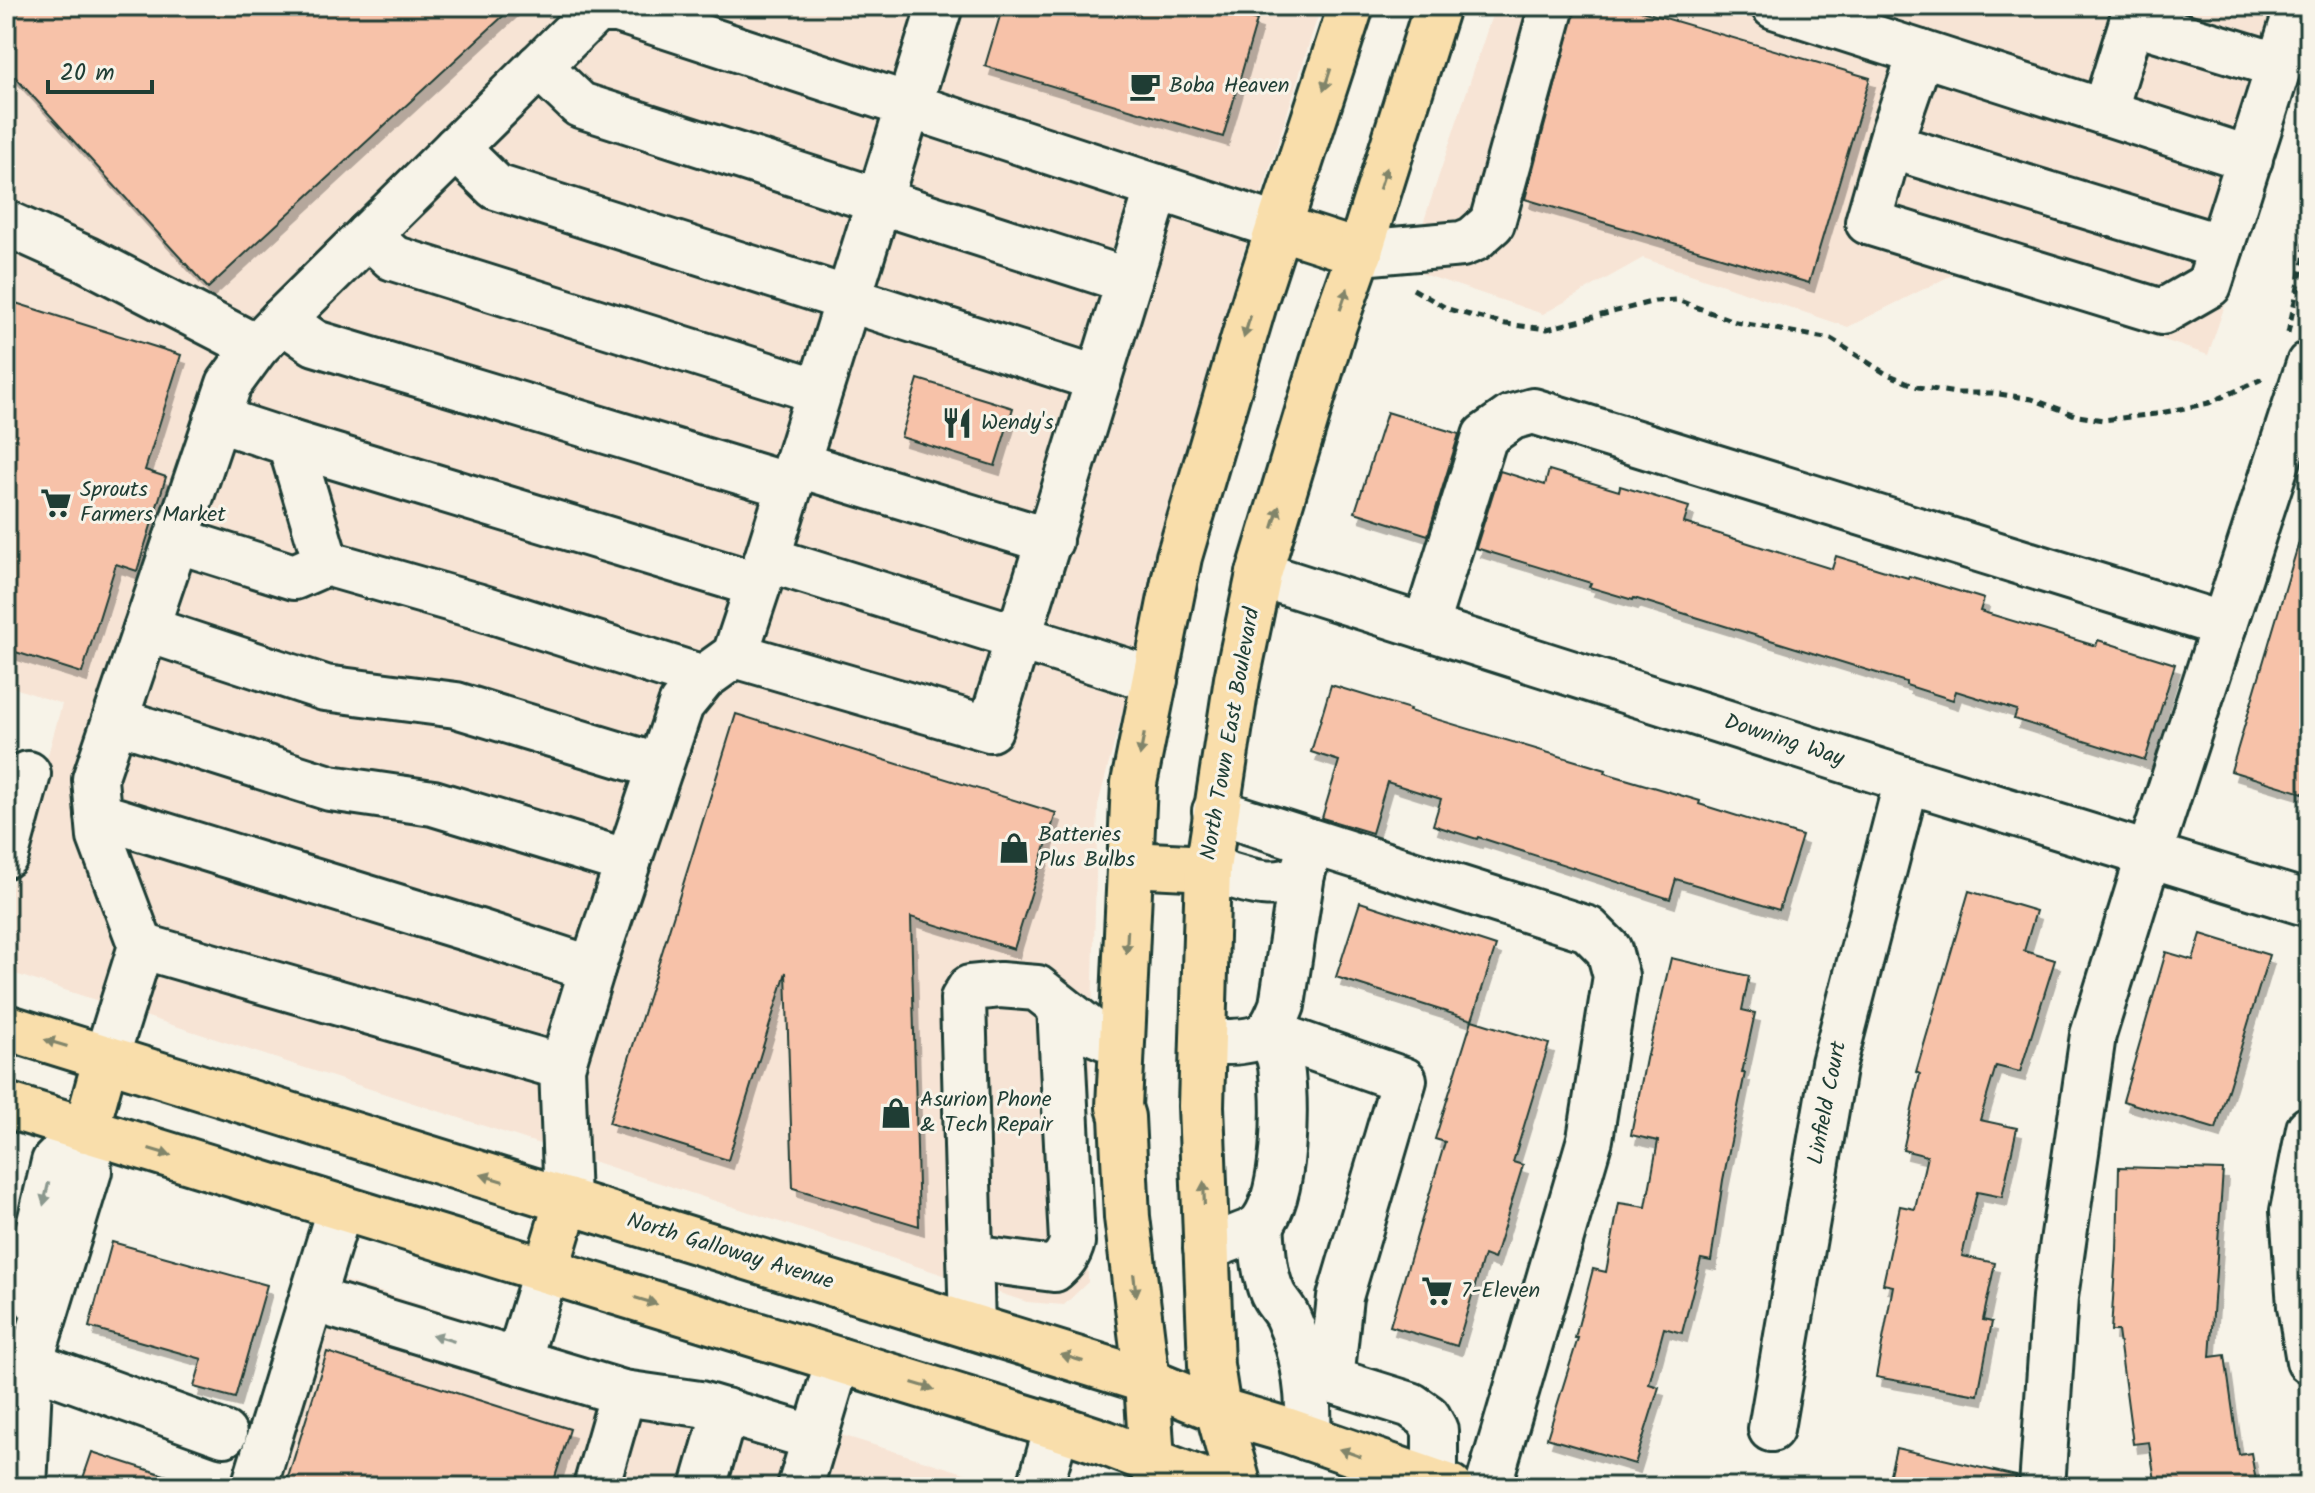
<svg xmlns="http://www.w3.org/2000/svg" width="2315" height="1493" font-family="Kalam,sans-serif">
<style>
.built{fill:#f7e4d5}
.building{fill:#f7c2a9;stroke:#1f3d34;stroke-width:2;filter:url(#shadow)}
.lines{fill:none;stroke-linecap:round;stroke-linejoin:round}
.minor-casing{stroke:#1f3d34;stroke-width:50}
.major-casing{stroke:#1f3d34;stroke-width:50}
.path{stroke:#1f3d34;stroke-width:5;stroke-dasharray:8 6;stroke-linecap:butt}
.minor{stroke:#f7f3e8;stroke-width:44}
.major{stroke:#f9deab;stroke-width:44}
.oneway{fill:#81856a}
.oneway2{fill:#8b988e}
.labels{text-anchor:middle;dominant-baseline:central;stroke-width:6;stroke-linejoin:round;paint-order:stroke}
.poi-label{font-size:22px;fill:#1f3d34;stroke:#f7f3e8;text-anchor:start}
.street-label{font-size:22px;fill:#1f3d34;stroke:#f7f3e8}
</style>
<defs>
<filter id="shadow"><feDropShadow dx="5" dy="9" stdDeviation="0" flood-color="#0004"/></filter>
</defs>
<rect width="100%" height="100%" fill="#f7f3e8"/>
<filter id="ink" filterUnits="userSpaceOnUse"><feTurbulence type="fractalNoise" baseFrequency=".0125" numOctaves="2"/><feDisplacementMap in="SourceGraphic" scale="16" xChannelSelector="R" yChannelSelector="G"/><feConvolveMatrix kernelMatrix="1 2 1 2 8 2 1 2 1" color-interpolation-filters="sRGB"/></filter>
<g filter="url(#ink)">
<g class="built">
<polygon points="6,6 1321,6 1240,263 1098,805 1089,1121 1088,1282 1064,1305 1027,1302 6,971 6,907 62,704 6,685"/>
<polygon points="1495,6 2309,6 2309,56 2208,355 1960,271 1848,327 1643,258 1543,314 1408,269"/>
<polygon points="297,1266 1009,1487 228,1487"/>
</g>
<g class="building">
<polygon points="6,6 514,6 208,288 6,67"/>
<polygon points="1003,6 1211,6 1257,20 1223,137 985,66"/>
<polygon points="1576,6 1624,6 1870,78 1809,283 1525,199"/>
<polygon points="6,300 181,355 145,470 166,477 137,571 116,564 82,673 6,649"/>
<polygon points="918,379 1013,408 995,466 901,437"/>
<polygon points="1387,412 1459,434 1428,535 1355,512"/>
<polygon points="1549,470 1619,491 1620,486 1689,507 1684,523 1832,569 1836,556 1908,578 1909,576 1984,599 1980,611 2096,646 2098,640 2175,664 2145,760 2014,719 2017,710 1956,691 1953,700 1906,685 1906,682 1780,643 1634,598 1633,600 1589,587 1591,583 1476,548 1500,471 1545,485"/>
<polygon points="2302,532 2309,533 2309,795 2231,771"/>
<polygon points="1331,685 1410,709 1409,711 1606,770 1605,773 1700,801 1699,804 1802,836 1779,910 1676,879 1670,899 1478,837 1477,839 1433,825 1441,799 1387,782 1372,833 1322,818 1339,761 1311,752"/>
<polygon points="736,714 1056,813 1014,949 911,917 919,1226 793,1188 786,972 728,1160 609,1123"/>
<polygon points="1969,891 2036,911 2024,951 2055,960 2020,1072 1996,1066 1980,1120 2017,1128 2002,1197 1977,1192 1962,1256 1995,1263 1983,1320 1992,1322 1978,1395 1876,1377 1893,1286 1883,1284 1900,1206 1915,1209 1927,1156 1903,1150 1920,1074 1916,1072"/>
<polygon points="1360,902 1496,946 1472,1020 1336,977"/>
<polygon points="2201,934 2269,955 2216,1129 2123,1101 2166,952 2193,960"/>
<polygon points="1671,958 1749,976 1742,1010 1755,1013 1742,1073 1745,1073 1723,1180 1711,1261 1701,1259 1682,1333 1664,1328 1649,1384 1659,1387 1635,1464 1547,1438 1578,1338 1575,1338 1593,1269 1606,1272 1619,1203 1646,1207 1658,1141 1631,1135 1647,1054 1648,1055"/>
<polygon points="1472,1020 1549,1044 1513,1162 1523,1165 1494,1259 1484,1255 1457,1346 1390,1326 1445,1142 1435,1139"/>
<polygon points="2119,1167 2223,1170 2210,1357 2225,1355 2239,1455 2251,1453 2257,1487 2156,1487 2149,1442 2133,1444 2118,1331 2111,1331 2116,1251 2117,1251"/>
<polygon points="112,1242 267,1285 235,1398 194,1387 202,1359 89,1327"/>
<polygon points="327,1352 570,1429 552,1487 285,1487"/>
<polygon points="1896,1448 2016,1476 2014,1487 1887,1487"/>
<polygon points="92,1452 183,1481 182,1487 80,1487"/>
</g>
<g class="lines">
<defs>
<g id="minor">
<polyline points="1774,6 1921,53 1894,131 1868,222 2162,312 2209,285 2298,6"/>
<polyline points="2132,21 2280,66"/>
<polyline points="1921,53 2250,159"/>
<polyline points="539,66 580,105 1129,281"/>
<polyline points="2104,112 2137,6"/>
<polyline points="1890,146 2221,247"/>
<polyline points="456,148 496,187 1099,379"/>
<polyline points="6,223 86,259 256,347"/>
<polyline points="368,235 393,258 819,391"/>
<polyline points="1360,253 1462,244 1474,239 1492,223 1552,6"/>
<polyline points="282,320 315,343 789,486"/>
<polyline points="290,443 758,585"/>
<polyline points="796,464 1050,541"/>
<polyline points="176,540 294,577 326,563 290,443 217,419"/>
<polyline points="767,559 940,6"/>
<polyline points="326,563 480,607 703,678"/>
<polyline points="1259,574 1907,780 2309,904"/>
<polyline points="1425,627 1485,436 1512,417 1533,411 2224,625"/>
<polyline points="146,629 325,688 456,705 660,767"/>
<polyline points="735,655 990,729 1158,187"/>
<polyline points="115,720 330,788 433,803 628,862"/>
<polyline points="1215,811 1588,929 1609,950 1616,976 1590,1139 1488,1487"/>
<polyline points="98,815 482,933 592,969"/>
<polyline points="6,855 28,774"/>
<path d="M1208,868c27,8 68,27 94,6l7,-22"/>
<polyline points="141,946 562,1067"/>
<polyline points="1267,1032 1404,1080 1340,1297 1331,1380"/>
<path d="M1203,1042c16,0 50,2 63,-9 8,-7 12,-18 16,-28l20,-131"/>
<polyline points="106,1058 141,946 100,837 95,779 229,384 256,347 282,320 596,10 618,10 1279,227"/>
<polyline points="2309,1129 2293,1211 2300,1306 2309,1361"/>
<polyline points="567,1201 562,1067 592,969 681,705 703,678 735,655 767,559 1155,680"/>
<path d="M1261,1225c2,22 2,46 11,67 3,9 12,16 16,26 17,38 22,78 20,120"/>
<path d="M1206,1248c14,-6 47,-14 56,-25 24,-29 24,-120 19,-157 -2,-12 -7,-23 -14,-34"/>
<path d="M971,1258l83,11c9,-8 15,-15 18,-27l-12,-235"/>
<polyline points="312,1299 623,1393 700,1404 815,1438"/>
<polyline points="37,1301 32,1257 54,1162 86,1130"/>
<polyline points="972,1327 963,999 970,988 1000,985 1037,988 1094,1033 1106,1038 1122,1038"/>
<polyline points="6,1355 224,1434"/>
<polyline points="518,1361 546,1270"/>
<polyline points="1305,1372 1411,1405 1428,1417 1435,1430 1435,1483"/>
<polyline points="1771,1429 1834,1063 1907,780"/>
<polyline points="24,1487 30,1363 89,1171 86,1130"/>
<polyline points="254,1487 340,1207"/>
<polyline points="596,1487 623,1393"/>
<polyline points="703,1487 725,1411"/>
<polyline points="800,1487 838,1360"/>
<polyline points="1040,1487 1057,1427"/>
<polyline points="2042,1487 2055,1297 2093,1035 2149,855 2309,364"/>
</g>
<g id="major">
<polyline points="1279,227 1360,253"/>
<polyline points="1130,864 1208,868"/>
<polyline points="6,1027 1147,1381 1218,1410 1286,1430 1450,1487"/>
<polyline points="6,1105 1057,1427 1105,1443 1220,1487"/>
<polyline points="86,1130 106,1058"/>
<polyline points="546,1270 567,1201"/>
<polyline points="1159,1487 1152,1461 1147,1381 1127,1217 1122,1117 1119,1107 1134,783 1179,557 1256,297 1351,6"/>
<polyline points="1239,1487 1218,1410 1211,1365 1201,1106 1208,868 1237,679 1259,574 1334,325 1356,263 1437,6"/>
</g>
</defs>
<use href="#minor" class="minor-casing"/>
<use href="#major" class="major-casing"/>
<g class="path">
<polyline points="1413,289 1448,309 1462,313 1506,324 1547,329 1655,301 1677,300 1736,322 1831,339 1885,373 1918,387 1956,393 1993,393 2032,399 2078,416 2103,420 2156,414 2209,403 2262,379"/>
<polyline points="2288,333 2304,259 2305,222 2301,186 2302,167 2309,144"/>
</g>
<use href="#minor" class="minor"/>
<use href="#major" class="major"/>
</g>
<defs><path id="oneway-solid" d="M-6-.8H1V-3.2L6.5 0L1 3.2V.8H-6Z" transform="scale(2)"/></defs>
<g class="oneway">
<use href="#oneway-solid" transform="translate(1327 80) rotate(108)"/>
<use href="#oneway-solid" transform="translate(1383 178) rotate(-72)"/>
<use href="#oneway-solid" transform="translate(1344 299) rotate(-71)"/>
<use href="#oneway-solid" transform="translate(1247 327) rotate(107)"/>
<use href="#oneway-solid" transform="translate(1276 517) rotate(-73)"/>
<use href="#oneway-solid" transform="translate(1142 745) rotate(101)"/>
<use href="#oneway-solid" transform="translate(1127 942) rotate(93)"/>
<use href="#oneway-solid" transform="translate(56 1043) rotate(-163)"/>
<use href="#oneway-solid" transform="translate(160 1152) rotate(17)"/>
<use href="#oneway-solid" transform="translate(492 1178) rotate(-163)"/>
<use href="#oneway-solid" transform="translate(1204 1193) rotate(-92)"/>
<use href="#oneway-solid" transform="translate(1135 1285) rotate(83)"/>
<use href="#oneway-solid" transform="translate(646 1301) rotate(17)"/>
<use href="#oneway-solid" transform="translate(1072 1358) rotate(-163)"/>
<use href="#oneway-solid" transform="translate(923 1386) rotate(17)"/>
<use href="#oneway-solid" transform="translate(1350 1453) rotate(-161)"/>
</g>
<g class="oneway2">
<use href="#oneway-solid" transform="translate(46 1194) rotate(103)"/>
<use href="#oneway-solid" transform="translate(443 1338) rotate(-163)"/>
</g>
</g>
<defs>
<symbol id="cafe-bare" viewBox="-9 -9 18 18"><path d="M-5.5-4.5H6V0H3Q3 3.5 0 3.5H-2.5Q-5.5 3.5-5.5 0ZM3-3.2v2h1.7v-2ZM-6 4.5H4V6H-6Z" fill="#1f3d34" stroke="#f7f3e8" stroke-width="2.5" paint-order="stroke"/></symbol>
<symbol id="restaurant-bare" viewBox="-9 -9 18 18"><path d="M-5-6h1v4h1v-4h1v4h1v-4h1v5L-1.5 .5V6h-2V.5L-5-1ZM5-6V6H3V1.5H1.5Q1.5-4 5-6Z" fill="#1f3d34" stroke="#f7f3e8" stroke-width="2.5" paint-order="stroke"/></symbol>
<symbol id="supermarket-bare" viewBox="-9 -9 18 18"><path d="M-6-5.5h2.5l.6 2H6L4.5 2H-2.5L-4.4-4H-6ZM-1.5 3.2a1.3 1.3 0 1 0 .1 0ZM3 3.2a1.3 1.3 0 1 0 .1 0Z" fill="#1f3d34" stroke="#f7f3e8" stroke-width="2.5" paint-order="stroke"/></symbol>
<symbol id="shop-bare" viewBox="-9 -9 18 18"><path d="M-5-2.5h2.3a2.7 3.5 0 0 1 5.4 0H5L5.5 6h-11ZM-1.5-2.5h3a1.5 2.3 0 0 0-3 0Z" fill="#1f3d34" stroke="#f7f3e8" stroke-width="2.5" paint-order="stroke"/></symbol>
</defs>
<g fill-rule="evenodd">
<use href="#cafe-bare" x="1123" y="64" width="44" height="44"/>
<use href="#restaurant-bare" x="935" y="401" width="44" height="44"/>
<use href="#supermarket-bare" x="34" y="481" width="44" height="44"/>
<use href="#shop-bare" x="992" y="826" width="44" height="44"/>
<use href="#shop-bare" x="874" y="1091" width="44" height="44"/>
<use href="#supermarket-bare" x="1415" y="1269" width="44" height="44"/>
</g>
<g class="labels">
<g class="poi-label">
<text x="1169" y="86">Boba Heaven</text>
<text x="981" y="423">Wendy's</text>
<text x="80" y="490">Sprouts<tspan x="80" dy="25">Farmers Market</tspan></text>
<text x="1038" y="835">Batteries<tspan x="1038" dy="25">Plus Bulbs</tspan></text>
<text x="920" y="1100">Asurion Phone<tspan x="920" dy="25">&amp; Tech Repair</tspan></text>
<text x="1461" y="1291">7-Eleven</text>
</g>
<g class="street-label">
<text transform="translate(1231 734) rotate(-80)">North Town East Boulevard</text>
<text transform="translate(1784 741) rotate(18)">Downing Way</text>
<text transform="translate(1828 1103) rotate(-79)">Linfield Court</text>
<text transform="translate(730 1252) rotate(17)">North Galloway Avenue</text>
</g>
</g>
<rect width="2315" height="1493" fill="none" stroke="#f7f3e8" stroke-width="32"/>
<rect x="16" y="16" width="2283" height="1461" fill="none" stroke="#1f3d34" stroke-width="3" filter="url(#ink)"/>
<path d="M48 80v12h104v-12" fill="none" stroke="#1f3d34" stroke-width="4"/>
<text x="60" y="80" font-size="24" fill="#1f3d34" stroke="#f7f3e8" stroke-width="6" paint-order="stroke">20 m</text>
</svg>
